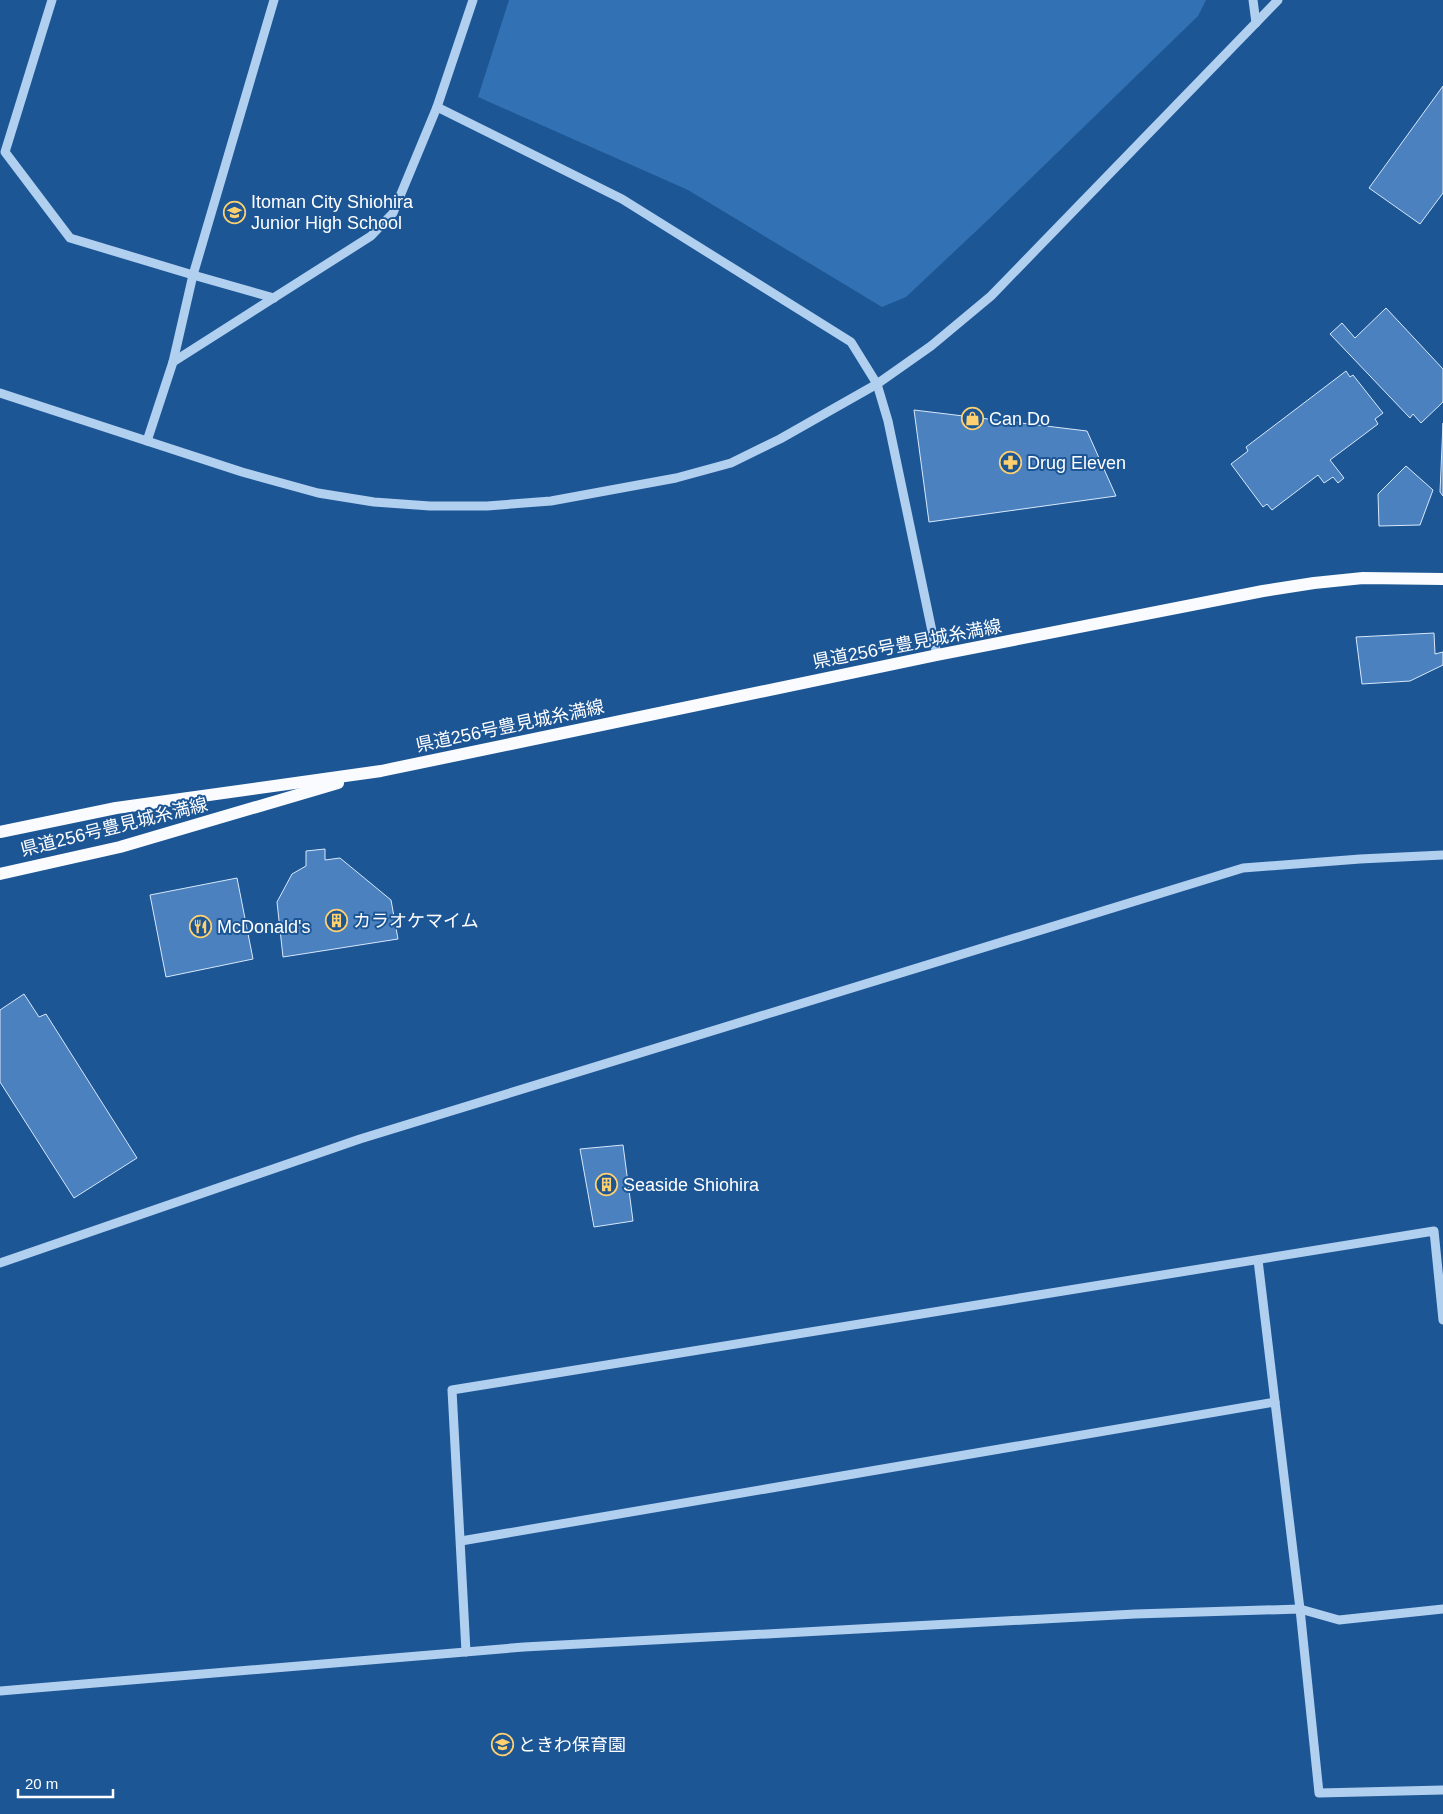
<svg xmlns="http://www.w3.org/2000/svg" width="1443" height="1814" font-family="Helvetica,'Noto Sans JP',sans-serif">
<style>
.green{fill:#3271b3}
.building{fill:#4a81be;stroke:#d7e8fb}
.lines{fill:none;stroke-linecap:round;stroke-linejoin:round}
.minor{stroke:#b1cfef;stroke-width:9}
.major{stroke:#f9fbff;stroke-width:12}
.labels{text-anchor:middle;dominant-baseline:central;stroke-width:4;stroke-linejoin:round;paint-order:stroke}
.poi-label{font-size:18px;fill:#fff;stroke:#1d5695;text-anchor:start}
.street-label{font-size:18px;fill:#fff;stroke:#1d5695}
</style>
<rect width="100%" height="100%" fill="#1d5695"/>
<polygon class="green" points="509,0 1206,0 1198,16 990,218 906,297 882,307 688,190 478,97"/>
<g class="building">
<polygon points="1443,86 1443,193 1420,224 1369,188"/>
<polygon points="1386,308 1443,369 1443,402 1421,423 1413,414 1410,418 1330,334 1342,323 1355,338"/>
<polygon points="1346,371 1350,377 1353,375 1383,413 1375,419 1378,424 1330,460 1344,478 1338,483 1333,477 1324,483 1318,475 1272,510 1267,504 1263,507 1231,464 1248,451 1246,447"/>
<polygon points="914,410 1087,431 1116,496 929,522"/>
<polygon points="1443,423 1443,496 1440,492"/>
<polygon points="1406,466 1433,490 1420,525 1379,526 1378,494"/>
<polygon points="1434,633 1435,654 1443,652 1443,665 1410,681 1362,684 1356,637"/>
<polygon points="325,849 325,860 340,858 391,900 398,939 283,957 277,902 292,874 306,866 306,851"/>
<polygon points="237,878 253,959 166,977 150,895"/>
<polygon points="24,994 39,1017 46,1014 137,1158 74,1198 0,1082 0,1010"/>
<polygon points="623,1145 633,1221 594,1227 580,1149"/>
</g>
<g class="lines">
<g class="minor">
<polyline points="52,0 5,152 70,238 193,275 274,298"/>
<polyline points="1253,0 1256,23"/>
<polyline points="437,107 622,199 851,342 877,384 888,421 937,655"/>
<polyline points="173,362 193,275 274,0"/>
<polyline points="0,393 242,472 318,493 374,502 430,506 487,506 551,501 676,478 731,463 780,439 877,384 931,346 991,296 1278,0"/>
<polyline points="147,441 173,362 371,236 393,213 437,107 473,0"/>
<polyline points="1258,1260 1275,1402"/>
<polyline points="0,1263 360,1139 1243,868 1360,859 1443,855"/>
<polyline points="461,1541 1275,1402 1300,1609 1319,1793 1443,1790"/>
<polyline points="466,1652 452,1390 1434,1231 1443,1320"/>
<polyline points="0,1691 524,1647 1135,1614 1300,1609 1339,1620 1443,1609"/>
</g>
<g class="major">
<polyline points="0,832 116,808 381,771 937,655 1263,591 1314,583 1363,578 1443,579"/>
<polyline points="0,874 120,847 338,783"/>
</g>
</g>
<defs>
<symbol id="school-ring" viewBox="-11 -11 22 22"><circle r="9.5" fill="#1d5695" stroke="#fed070" stroke-width="1.5"/><path d="M0-5L7-2L0 1L-7-2ZM-4 1L0 2.5L4 1V4Q0 6-4 4Z" fill="#fed070"/></symbol>
<symbol id="shop-ring" viewBox="-11 -11 22 22"><circle r="9.5" fill="#1d5695" stroke="#fed070" stroke-width="1.5"/><path d="M-5-2.5h2.3a2.7 3.5 0 0 1 5.4 0H5L5.5 6h-11ZM-1.5-2.5h3a1.5 2.3 0 0 0-3 0Z" fill="#fed070"/></symbol>
<symbol id="pharmacy-ring" viewBox="-11 -11 22 22"><circle r="9.5" fill="#1d5695" stroke="#fed070" stroke-width="1.5"/><path d="M-2-6h4v4h4v4h-4v4h-4v-4h-4v-4h4Z" fill="#fed070"/></symbol>
<symbol id="building-ring" viewBox="-11 -11 22 22"><circle r="9.5" fill="#1d5695" stroke="#fed070" stroke-width="1.5"/><path d="M-4-6H4V6H1V3H-1V6H-4ZM-2.5-4.3h1.7v1.8h-1.7ZM.8-4.3h1.7v1.8H.8ZM-2.5-1h1.7V.8h-1.7ZM.8-1h1.7V.8H.8Z" fill="#fed070"/></symbol>
<symbol id="restaurant-ring" viewBox="-11 -11 22 22"><circle r="9.5" fill="#1d5695" stroke="#fed070" stroke-width="1.5"/><path d="M-5-6h1v4h1v-4h1v4h1v-4h1v5L-1.5 .5V6h-2V.5L-5-1ZM5-6V6H3V1.5H1.5Q1.5-4 5-6Z" fill="#fed070"/></symbol>
</defs>
<g fill-rule="evenodd">
<use href="#school-ring" x="222" y="200" width="25" height="25"/>
<use href="#shop-ring" x="960" y="406" width="25" height="25"/>
<use href="#pharmacy-ring" x="998" y="450" width="25" height="25"/>
<use href="#building-ring" x="324" y="908" width="25" height="25"/>
<use href="#restaurant-ring" x="188" y="914" width="25" height="25"/>
<use href="#building-ring" x="594" y="1172" width="25" height="25"/>
<use href="#school-ring" x="490" y="1732" width="25" height="25"/>
</g>
<g class="labels">
<g class="poi-label">
<text x="251" y="202">Itoman City Shiohira<tspan x="251" dy="21">Junior High School</tspan></text>
<text x="989" y="419">Can Do</text>
<text x="1027" y="463">Drug Eleven</text>
<text x="353" y="921">カラオケマイム</text>
<text x="217" y="927">McDonald's</text>
<text x="623" y="1185">Seaside Shiohira</text>
<text x="518" y="1745">ときわ保育園</text>
</g>
<g class="street-label">
<text transform="translate(907 644) rotate(-11)">県道256号豊見城糸満線</text>
<text transform="translate(510 726) rotate(-12)">県道256号豊見城糸満線</text>
<text transform="translate(114 827) rotate(-14)">県道256号豊見城糸満線</text>
</g>
</g>
<path d="M18 1789v8h95v-8" fill="none" stroke="#ffffff" stroke-width="2.5"/>
<text x="25" y="1789" font-size="15" fill="#ffffff" stroke="#1d5695" stroke-width="4" paint-order="stroke">20 m</text>
</svg>
